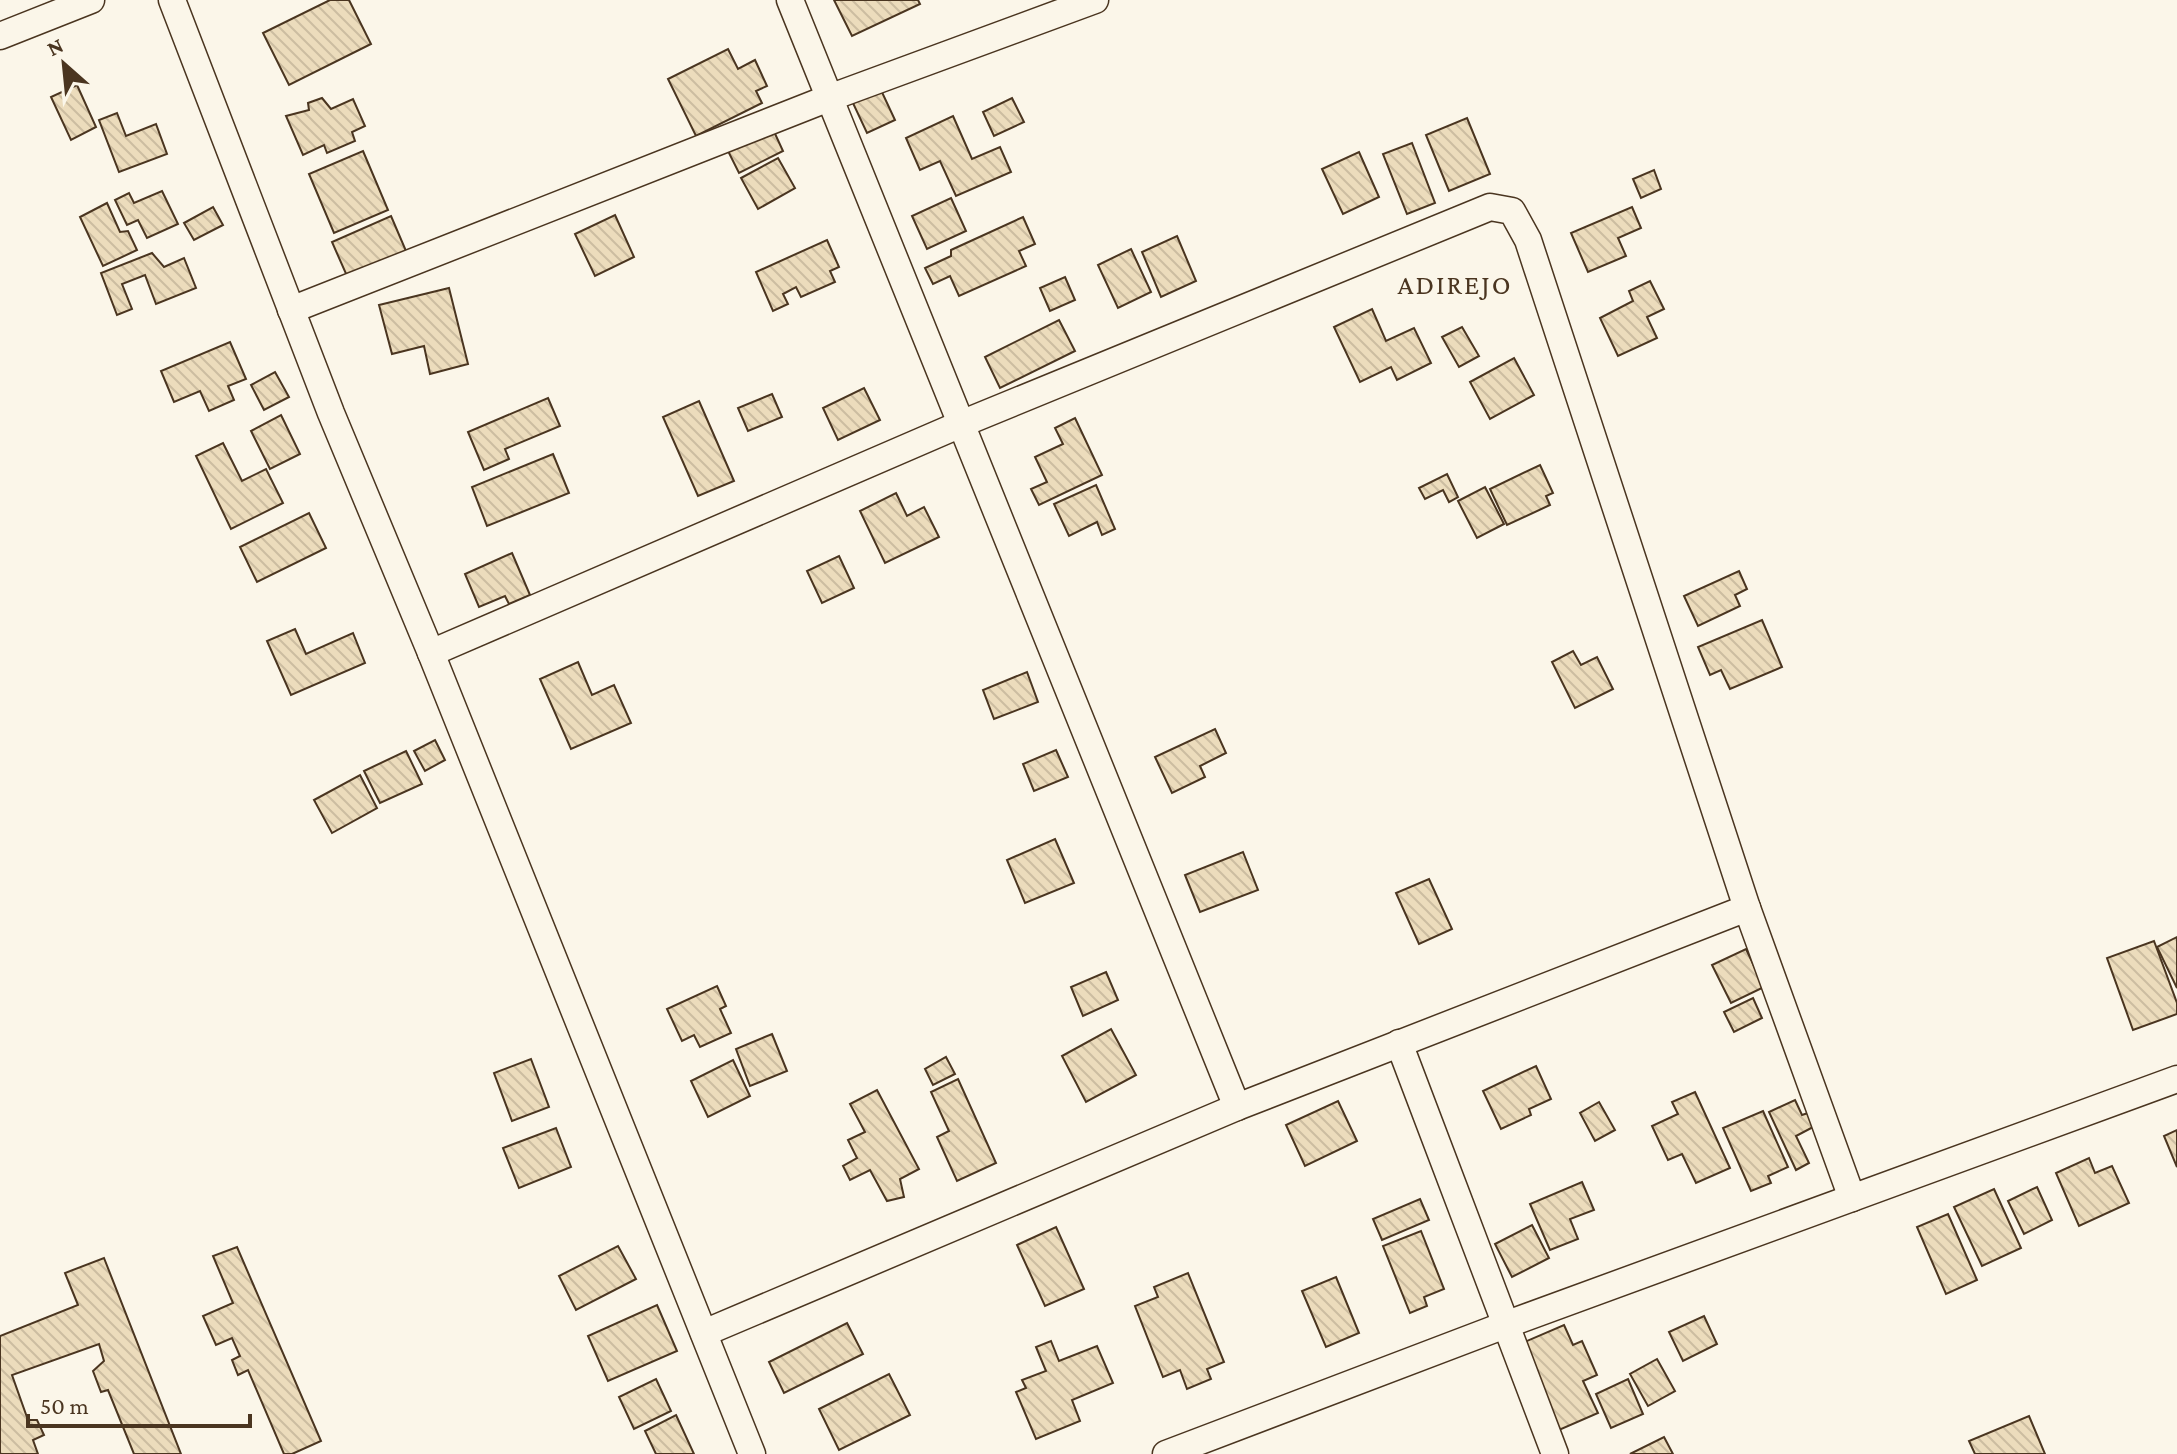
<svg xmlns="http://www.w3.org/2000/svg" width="2177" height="1454" font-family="'Crimson Pro',serif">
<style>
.building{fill:url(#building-back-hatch);stroke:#4a3520;stroke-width:2}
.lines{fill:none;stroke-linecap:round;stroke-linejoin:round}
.minor-casing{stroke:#4a3520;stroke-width:29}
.minor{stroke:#fbf6e9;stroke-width:26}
.labels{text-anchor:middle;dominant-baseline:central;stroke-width:6;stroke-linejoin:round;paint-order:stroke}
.quarter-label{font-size:28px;letter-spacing:2px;fill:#4a3520;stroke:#fbf6e9}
</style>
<defs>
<pattern id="building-back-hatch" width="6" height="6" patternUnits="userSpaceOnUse" patternTransform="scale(2)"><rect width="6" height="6" fill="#ecdcbc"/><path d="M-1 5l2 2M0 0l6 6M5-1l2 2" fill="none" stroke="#ccbda1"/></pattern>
</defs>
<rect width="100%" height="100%" fill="#fbf6e9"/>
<g class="building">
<polygon points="330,0 349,0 371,44 289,85 263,33"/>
<polygon points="834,0 918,0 920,4 852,36"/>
<polygon points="728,49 738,69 755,60 767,86 756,91 762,103 696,136 668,79"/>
<polygon points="77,85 96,127 71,140 51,97"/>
<polygon points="880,88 895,120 867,133 852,101"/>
<polygon points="322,98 331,109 353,99 365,126 352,132 355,141 327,153 324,145 303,155 286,116 309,110 308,103"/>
<polygon points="1012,98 1024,122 994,136 983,112"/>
<polygon points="117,113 126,136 156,124 167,154 119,172 99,120"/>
<polygon points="953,116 972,159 1000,147 1011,172 956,196 940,161 920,170 906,138"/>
<polygon points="1467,118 1490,174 1449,191 1426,135"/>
<polygon points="771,125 783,151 739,173 726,147"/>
<polygon points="1412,143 1435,203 1407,214 1383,154"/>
<polygon points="363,151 388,210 334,233 309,174"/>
<polygon points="1359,152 1379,197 1343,214 1322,169"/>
<polygon points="778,158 795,188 758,209 741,178"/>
<polygon points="1654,170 1661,189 1641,198 1633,179"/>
<polygon points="162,191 178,224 147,238 138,220 127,225 115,200 129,193 134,203"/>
<polygon points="951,198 966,231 927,249 912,216"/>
<polygon points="107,203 120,232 128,231 137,250 103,266 80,217"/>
<polygon points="213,207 223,225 194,240 184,223"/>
<polygon points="1632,207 1641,228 1618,238 1626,256 1588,272 1571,233"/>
<polygon points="615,215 634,257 595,276 575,234"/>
<polygon points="391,216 406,251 347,276 332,242"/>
<polygon points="1023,217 1035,244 1019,251 1026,266 959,296 950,276 933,284 925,268 951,256 951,250"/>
<polygon points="1177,236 1196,281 1161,297 1142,252"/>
<polygon points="827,240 839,267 830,271 835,282 801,297 796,287 783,294 788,304 773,311 756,272"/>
<polygon points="1131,249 1151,292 1118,308 1098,265"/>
<polygon points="152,253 164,267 184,258 196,288 156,304 145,275 122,284 132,309 117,315 101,273"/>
<polygon points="1065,277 1075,300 1050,311 1040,288"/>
<polygon points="1650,281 1664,309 1647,317 1657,338 1618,356 1600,318 1633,301 1629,291"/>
<polygon points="449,288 468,364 430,374 424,346 392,354 379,305"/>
<polygon points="1372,309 1386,341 1414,328 1431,363 1397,380 1391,367 1360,382 1334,327"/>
<polygon points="1059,320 1075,351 1000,388 985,357"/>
<polygon points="1462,327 1479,356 1459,367 1442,337"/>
<polygon points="230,342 246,379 228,386 234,400 209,411 200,391 174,402 161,371"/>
<polygon points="1514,358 1534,395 1490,419 1470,382"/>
<polygon points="275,372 289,397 264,410 251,385"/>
<polygon points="864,388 880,420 838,440 823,408"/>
<polygon points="772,394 782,417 748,431 738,408"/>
<polygon points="548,398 560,426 505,449 509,459 484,470 468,432"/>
<polygon points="699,401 734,481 698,496 663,417"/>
<polygon points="281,415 300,454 270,469 251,431"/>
<polygon points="1075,418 1102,475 1039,505 1031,489 1047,482 1035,457 1063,444 1055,428"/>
<polygon points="223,443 242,481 266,469 283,503 231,529 196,456"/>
<polygon points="553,454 569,493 487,526 472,487"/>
<polygon points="1540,465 1553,493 1546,496 1550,505 1507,525 1490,489"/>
<polygon points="1447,474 1458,497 1449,502 1443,490 1425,499 1419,488"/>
<polygon points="1096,485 1115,529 1102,535 1097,522 1069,536 1054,504"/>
<polygon points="1485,487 1504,524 1477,538 1458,501"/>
<polygon points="896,493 907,516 924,507 939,537 885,563 860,511"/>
<polygon points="309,513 326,548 257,582 240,547"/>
<polygon points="512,553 530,595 509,604 505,596 479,607 465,574"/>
<polygon points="839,556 854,588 822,603 807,571"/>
<polygon points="1739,571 1747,589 1735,595 1740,606 1698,626 1684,596"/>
<polygon points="1762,620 1782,667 1730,689 1721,670 1710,675 1698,647"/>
<polygon points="295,629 306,654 353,633 365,663 291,695 267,641"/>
<polygon points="1573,651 1581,665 1597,657 1613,689 1575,708 1552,662"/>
<polygon points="578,662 592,695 614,685 631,723 571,749 540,679"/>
<polygon points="1027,672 1038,702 994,719 983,690"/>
<polygon points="1215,729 1226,753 1200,766 1205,777 1172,793 1155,757"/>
<polygon points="435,740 445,760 425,771 414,751"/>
<polygon points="1056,750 1068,777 1034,791 1023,764"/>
<polygon points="406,751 422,784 380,803 364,771"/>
<polygon points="360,775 377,808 332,833 314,800"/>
<polygon points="1055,839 1074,883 1025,903 1007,860"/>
<polygon points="1243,852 1258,890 1200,912 1185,875"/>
<polygon points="1429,879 1452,929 1419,944 1396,893"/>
<polygon points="2177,937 2177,988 2157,947"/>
<polygon points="2154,941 2177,1003 2177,1014 2133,1030 2107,958"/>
<polygon points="1746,949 1764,987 1731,1003 1712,965"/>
<polygon points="1106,972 1118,1000 1083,1016 1071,987"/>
<polygon points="717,986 726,1006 720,1009 731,1033 700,1047 694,1035 682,1041 667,1009"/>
<polygon points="1753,998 1762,1018 1734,1032 1724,1012"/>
<polygon points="1111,1029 1136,1075 1086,1102 1062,1056"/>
<polygon points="772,1034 787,1071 750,1086 736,1049"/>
<polygon points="946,1057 955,1074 933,1085 925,1069"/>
<polygon points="531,1059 549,1107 512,1121 494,1073"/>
<polygon points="733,1060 750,1096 708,1117 691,1081"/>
<polygon points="1536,1066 1551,1099 1529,1109 1531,1115 1501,1129 1483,1091"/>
<polygon points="958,1079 996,1163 957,1181 937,1137 949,1131 931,1092"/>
<polygon points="877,1090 919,1169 900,1179 904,1197 887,1201 870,1170 850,1180 843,1166 857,1158 848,1140 865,1132 850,1104"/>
<polygon points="1695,1092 1730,1168 1696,1183 1682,1154 1668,1160 1652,1126 1678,1114 1672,1102"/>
<polygon points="1795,1100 1802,1115 1811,1112 1817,1125 1796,1136 1809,1163 1796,1170 1769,1112"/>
<polygon points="1338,1101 1357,1141 1305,1166 1286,1125"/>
<polygon points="1599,1102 1615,1130 1595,1141 1580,1113"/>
<polygon points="1763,1111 1788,1167 1768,1176 1771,1183 1751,1191 1723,1128"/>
<polygon points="556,1128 571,1167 519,1188 503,1148"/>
<polygon points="2177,1130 2177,1167 2164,1136"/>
<polygon points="2089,1158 2095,1173 2112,1166 2129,1203 2079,1226 2056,1173"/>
<polygon points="1582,1182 1594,1210 1570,1219 1578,1239 1550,1250 1530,1204"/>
<polygon points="2037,1187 2052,1220 2024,1234 2008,1201"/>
<polygon points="1994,1189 2021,1248 1982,1266 1954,1207"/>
<polygon points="1420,1199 1429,1220 1382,1240 1373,1219"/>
<polygon points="1948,1214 1977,1280 1946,1294 1917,1227"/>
<polygon points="1532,1225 1549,1258 1512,1277 1495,1244"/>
<polygon points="1056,1227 1084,1289 1045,1306 1017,1245"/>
<polygon points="1421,1231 1444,1289 1424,1297 1427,1306 1410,1313 1383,1246"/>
<polygon points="618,1246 636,1279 576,1310 559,1276"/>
<polygon points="237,1247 321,1441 292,1454 284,1454 248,1370 238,1375 232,1360 240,1356 232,1338 216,1345 203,1316 233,1303 213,1256"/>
<polygon points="104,1258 181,1454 134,1454 108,1390 101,1392 93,1371 104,1361 99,1344 12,1375 28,1420 37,1420 44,1435 33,1440 38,1454 0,1454 0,1336 78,1305 65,1273"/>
<polygon points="1188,1273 1224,1362 1207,1369 1211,1379 1187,1389 1180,1370 1163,1377 1135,1306 1158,1297 1154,1287"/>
<polygon points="1336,1277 1359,1333 1326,1347 1302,1291"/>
<polygon points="657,1305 677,1351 608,1381 588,1336"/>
<polygon points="1704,1316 1717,1344 1683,1361 1669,1332"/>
<polygon points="847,1323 863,1354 784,1393 769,1362"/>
<polygon points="1564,1325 1573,1345 1582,1341 1597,1375 1583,1381 1598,1413 1559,1430 1520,1344"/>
<polygon points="1051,1341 1059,1361 1097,1346 1113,1383 1072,1400 1080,1421 1036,1439 1016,1392 1026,1388 1022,1380 1046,1371 1036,1347"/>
<polygon points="1657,1359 1675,1391 1648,1406 1630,1374"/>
<polygon points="889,1374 910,1415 839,1450 819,1409"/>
<polygon points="656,1379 671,1411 634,1429 619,1397"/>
<polygon points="1628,1379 1643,1414 1611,1428 1596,1394"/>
<polygon points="676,1415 694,1454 656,1454 645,1431"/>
<polygon points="2029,1416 2045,1454 1975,1454 1969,1441"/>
<polygon points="1664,1437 1673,1454 1630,1454"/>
</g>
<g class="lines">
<defs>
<g id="minor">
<polyline points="172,0 331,413 431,653 752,1454"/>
<polyline points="790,0 1237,1107"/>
<polyline points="0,36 91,0"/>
<polyline points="291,310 829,98 1095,0"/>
<polyline points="431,653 961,424 1490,207 1512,211 1528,240 1747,908 1852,1198"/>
<polyline points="1399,1043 1555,1454"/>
<polyline points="704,1333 1237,1107 1747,908"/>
<polyline points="1166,1454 1505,1325 2177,1079"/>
</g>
</defs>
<use href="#minor" class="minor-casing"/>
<use href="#minor" class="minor"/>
</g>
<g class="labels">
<g class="quarter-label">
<text x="1455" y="284">ADIREJO</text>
</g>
</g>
<g transform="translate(64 64) rotate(333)" stroke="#fbf6e9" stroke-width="6" paint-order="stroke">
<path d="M0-6L14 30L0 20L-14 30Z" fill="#4a3520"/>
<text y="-12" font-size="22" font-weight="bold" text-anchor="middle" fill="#4a3520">N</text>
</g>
<path d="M28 1414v12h222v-12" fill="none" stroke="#4a3520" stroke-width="4"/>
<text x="40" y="1414" font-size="24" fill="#4a3520" stroke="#fbf6e9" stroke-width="6" paint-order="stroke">50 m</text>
</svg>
